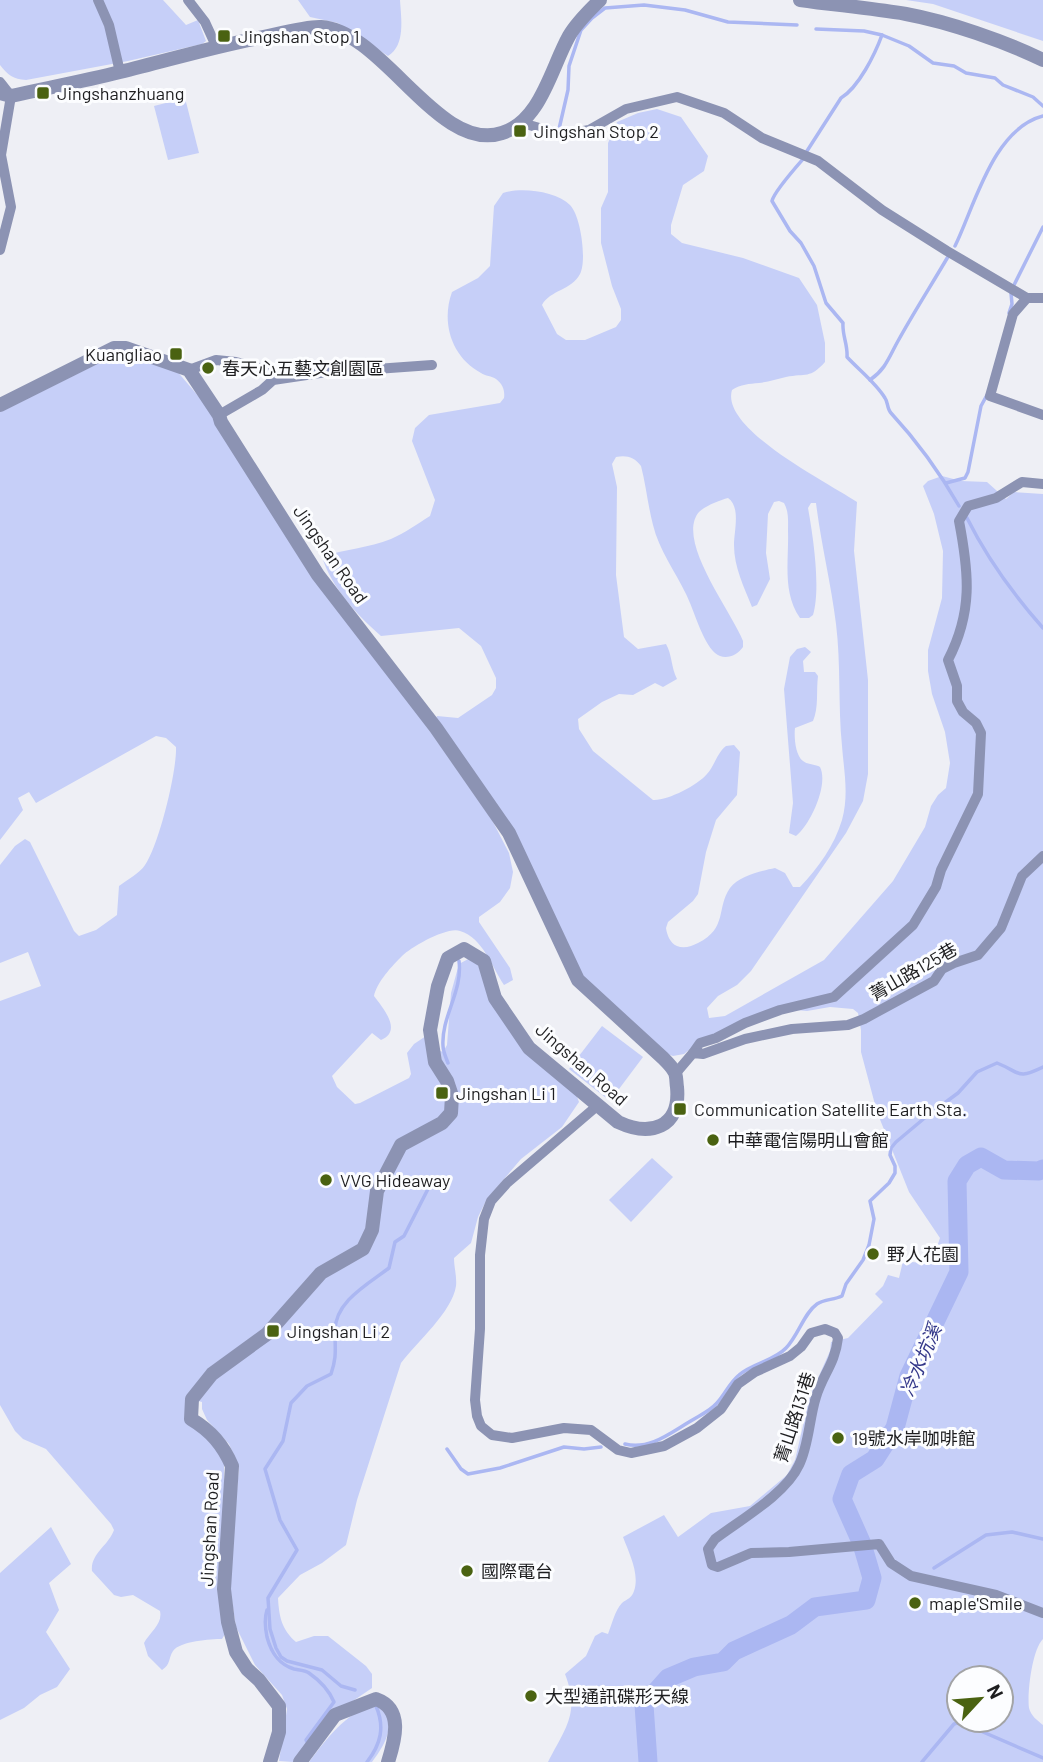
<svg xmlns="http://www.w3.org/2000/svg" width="1043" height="1762" font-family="Barlow,'Noto Sans TC',sans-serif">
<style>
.green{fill:#c6cff8;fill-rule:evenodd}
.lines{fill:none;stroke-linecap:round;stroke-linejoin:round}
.stream{stroke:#abb7f2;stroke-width:3.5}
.river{stroke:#abb7f2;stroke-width:19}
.minor{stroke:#8c93b3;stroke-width:10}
.tertiary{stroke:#8c93b3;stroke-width:14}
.poi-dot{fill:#4a6211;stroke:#fcfdff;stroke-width:2.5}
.labels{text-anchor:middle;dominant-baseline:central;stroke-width:6;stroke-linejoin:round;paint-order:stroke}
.poi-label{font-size:18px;fill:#1e1e20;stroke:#fcfdff;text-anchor:start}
.street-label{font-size:18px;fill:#1e1e20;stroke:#fcfdff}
.water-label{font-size:19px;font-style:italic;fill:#323689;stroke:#fcfdff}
</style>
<rect width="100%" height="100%" fill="#eeeff5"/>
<g class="green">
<path d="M0,0h163l23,25 12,-5 8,21 -4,3 -74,17 -102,19c-13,-1 -18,-5 -26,-15z"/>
<path d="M298,0h102c1,18 6,45 -12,56l-50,-33 -28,-6z"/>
<polygon points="906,0 1043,0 1043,41 933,4"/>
<polygon points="185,98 199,153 168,160 154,106"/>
<path d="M657,109l24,8 27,39 -4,15 -21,14 -12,40v9l11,9 61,15 56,20 18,27 8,38v19c-15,17 -19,11 -39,15 -9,2 -18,5 -27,6 -10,1 -18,1 -27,7 -12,39 97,93 125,112l-3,49 14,129v94l-5,27 -17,32 -95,138 -14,14 -19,11 -11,12 2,10 16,-2 99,-56 69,-79 32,-54 6,-21 7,-11 8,-7 4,-25 -5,-31 -13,-38 -4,-23v-21l14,-52 1,-47 -9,-37 -11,-28 5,-5 14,-5 19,5 26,1 19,17 8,-7 29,2v1145c-11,11 -16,54 -14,69 2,8 8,12 14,17v37h-495c18,-35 32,-49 17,-88l21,-18 9,-20 7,-4 6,2c4,-10 7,-24 14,-31 5,-4 10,-5 12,-12 6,-17 -5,-38 -11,-54l41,-22 14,22 33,-24 39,-7 37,-31 8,-15 15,-64 20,-45 1,-9 17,-4 35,-36 -8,-8 8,-8 5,-11 11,3 4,-17 28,3 9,-26 -31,-46 -32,-80 -16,-60v-22l-3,-17 -5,-4 -23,-2 -23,4 -33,-3 -78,36 -12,10 -11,2 -9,-3 -82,-75 -18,-43 -128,-216 1,-3 21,2 34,-23 4,-7v-10l-15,-32 -22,-18 -78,8c-25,-22 -49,-48 -59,-79 22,-8 47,-9 69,-18 14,-6 26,-15 39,-23l5,-16 -23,-59 3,-13 14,-13 71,-12 4,-5c1,-7 -1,-14 -8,-19 -4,-3 -11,-3 -15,-6 -30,-16 -40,-51 -29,-81l26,-14 12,-12 4,-60 9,-13c18,-6 53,-2 67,12 11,11 17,56 10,69 -8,16 -30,16 -38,31l15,29 9,6h19l31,-13 5,-7v-11l-9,-23 -11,-43v-35l7,-16v-49l9,-21 21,-9zM616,457c11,-2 18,0 25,9 5,19 7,40 12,59 6,25 22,46 33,69 8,16 16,47 29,59 9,8 22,3 28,-6v-6c-11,-29 -68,-101 -44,-129 6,-6 21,-12 29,-14 13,9 6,33 6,47 0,22 10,42 18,62l5,-2 13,-26 -4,-26 2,-39 6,-12 5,-1 5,2c5,9 4,18 4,28 1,29 -6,61 12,87h9l4,-3c8,-27 0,-79 -5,-107l3,-5h5c5,41 15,80 20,121 5,40 2,82 6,122 2,26 7,48 0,74 -8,26 -23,47 -42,67h-7l-8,-14 -10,-5c-14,3 -36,8 -45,20 -14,20 -2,40 -32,55 -6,3 -14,6 -21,3 -7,-3 -10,-11 -11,-18l2,-6 25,-21 5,-7 8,-42 10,-32 21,-25 3,-43 -6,-7 -8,1c-9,7 -11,19 -19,28 -9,11 -40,27 -54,26l-60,-49 -14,-22 -1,-10 24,-17 17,-8 14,1 22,-12 8,4 14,-8c-6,-12 -5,-25 -11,-35l-28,5 -14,-12 -8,-62 1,-88 -5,-23zM959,1678h42v42h-42z"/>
<path d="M113,353l11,1 52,16 29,34 92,150 134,178 61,88 17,33 4,19 -3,16 -10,14 -21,15v5l31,46 3,12 -9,5c-12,-18 -21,-47 -44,-54 -12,-5 -49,16 -58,25 -10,10 -25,26 -28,40 9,12 29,35 7,44l-9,-7 -40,43 5,11 18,17 5,-1 49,-25 2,-4 -4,-21 7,-9 12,-8 12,14 5,2 4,-7 4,-52 8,-29 11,-6 7,4 12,32 86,97 4,11 -17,25 -41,32 -34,40 -9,18 -7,26 -17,15c0,9 3,19 2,28 -4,26 -39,56 -55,77l-44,137 -11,45 -24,18 -22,12 -22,23c1,19 4,32 18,44l18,-6h14l38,30 6,8v14l-22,15 -57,59 -14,-1 8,-52 -5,-14 -27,-30 -19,-38 -7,-45 10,-115 -10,-23 -22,-24 -5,-11v-7l-4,-1 -11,11 31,35 6,17 1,170 -3,5c-11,0 -42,2 -49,12 -5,8 -2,13 -11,19l-14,-14 -4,-13c6,-11 19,-19 16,-32l-27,-16 -12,2 -7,-2 -22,-24c-2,-17 17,-26 22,-41l-3,-6 -65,-75 -23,-10 -8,-8 -15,-26v-404l41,-15 -13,-34 -28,11v-98l15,-19 10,-7 5,3 44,89 5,5 17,-6 21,-15 2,-29c8,-6 21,-13 26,-21 14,-20 32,-94 31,-118l-10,-9 -10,-2 -120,67 -7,-11 -11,6 5,12 -23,30v-431z"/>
<path d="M805,647l6,5 -8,9 1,11h11l3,4c-2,16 1,31 -5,45l-18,7c-1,8 0,27 8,33 5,4 12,3 17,6 9,18 -10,58 -24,69l-7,-3 4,-30 -9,-114 6,-32 7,-8z"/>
<polygon points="602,1026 643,1057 610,1101 569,1069"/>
<polygon points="652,1158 673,1177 631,1222 609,1200"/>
<polygon points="51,1527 71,1564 49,1583 59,1610 46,1632 70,1669 57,1687 40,1695 24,1708 0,1720 0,1573"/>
<path d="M374,1704c27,14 12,39 -2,58h-63c18,-24 36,-48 65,-58z"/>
</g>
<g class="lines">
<g class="stream">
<polyline points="816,29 864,31 882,35 909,46 933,63 954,66 966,73 995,78 1003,85 1033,97 1043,106"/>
<polyline points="559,129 568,90 569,66 581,30 592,18 605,8 644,5 685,10 728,22 797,25"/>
<path d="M807,151l34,-53c18,-11 34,-44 41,-63"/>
<path d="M804,158c-7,8 -30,34 -32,43l18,30 11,12 13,23 12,37 17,20c-1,12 5,22 4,34 12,13 29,26 38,41 3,4 2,11 6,15 25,27 49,60 68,93"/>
<path d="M955,246c20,-41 38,-117 88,-130"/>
<polyline points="1014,285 1043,227"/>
<polyline points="1009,313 1012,304 1011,293"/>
<path d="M870,380c16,-11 19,-23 28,-39 16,-29 34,-57 51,-86"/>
<polyline points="946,483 965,478 968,472 981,406 987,395"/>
<path d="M967,518c21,42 45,75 76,110"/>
<path d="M448,1063c-2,-5 -5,-12 -5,-17 -2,-29 20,-55 16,-85"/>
<path d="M625,1444c24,6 44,-10 64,-22 9,-6 20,-10 27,-18 9,-9 13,-21 23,-29 14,-12 35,-14 47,-27 12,-12 18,-35 31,-44 7,-5 17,-4 25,-8l4,-12 17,-24 6,-15 5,-26 -4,-18 19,-18 6,-10v-7l-5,-11 1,-7 5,-6 31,-26 31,-23 19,-21 20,-9c25,10 19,17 46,4"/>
<polyline points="447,1449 461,1469 468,1474 500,1468 564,1447 584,1449 601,1447"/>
<polyline points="934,1568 986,1535 1012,1532 1043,1539"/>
<path d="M267,1610c-3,9 -2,17 0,27 4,15 11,27 27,32 5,1 11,1 15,4 10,7 20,17 25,29l-28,38 1,2"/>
<path d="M355,1690l-14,-4 -19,-16 -35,-9 -6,-4 -5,-9 -6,-19 -2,-31 29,-48 -17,-30 -15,-51 18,-28 8,-38 16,-17 24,-12c6,-18 4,-24 4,-42 -1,-30 33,-48 54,-64l6,-26 9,-6 25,-49"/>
<path d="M367,1762c14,-18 18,-35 9,-56"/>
<polyline points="922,1762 954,1724 960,1722 1043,1758"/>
</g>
<polyline class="river" points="648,1762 644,1705 668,1678 694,1667 723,1662 734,1651 791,1625 815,1607 866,1600 872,1578 862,1544 842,1499 851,1474 875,1459 895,1428 909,1376 959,1272 957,1181 967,1165 981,1157 1004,1170 1039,1171 1043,1169"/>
<g class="minor">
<polyline points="98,0 109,25 120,72"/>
<polyline points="188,0 205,22 216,46"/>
<polyline points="0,82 11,96 1,155 11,207 0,250"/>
<polyline points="522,123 557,133 573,133 589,130 626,109 677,97 724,113 762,138 818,161 882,210 947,251 1027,298 1043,298"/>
<polyline points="1027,298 1013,314 990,396 1043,415"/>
<polyline points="189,370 216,360 236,362 267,370 273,380"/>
<polyline points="219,415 262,390 273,380 320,373 432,365"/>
<path d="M693,1053l7,-10 16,-5 29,-15 35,-13 54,-13 79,-72 23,-38 5,-17 37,-76 3,-61 -5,-10 -13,-11 -6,-11v-15l-9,-26c25,-48 21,-87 11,-139l9,-15 28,-8 26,-16 21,2"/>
<polyline points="676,1073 693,1053 703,1054 745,1039 792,1029 848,1025 864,1019 934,981 942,969 954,963 978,955 1001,928 1022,876 1043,856"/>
<path d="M597,1106l-90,77 -16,18 -7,18 -4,36v74l-5,71 2,16 4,10 11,9 20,3 52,-10 27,2 27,20 13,3 33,-7 33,-18 24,-19 17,-25 17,-12 35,-16 11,-9 10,-14 14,-4 10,4 3,5c-3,26 -15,36 -22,59 -7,22 -7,48 -17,68 -13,29 -59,55 -84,74l-7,10 4,16 6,2 33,-14 38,-1 90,-8 12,19 20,13 85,19 47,18"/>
</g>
<g class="tertiary">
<path d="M800,0c35,5 71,8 106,14 43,8 98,27 137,46"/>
<path d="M0,93l11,3c36,-8 73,-15 109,-24 46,-11 91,-25 139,-34 16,-3 47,-12 62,-11 62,4 118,127 181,106 39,-12 49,-65 67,-97 8,-14 20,-25 31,-36"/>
<path d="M0,405l114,-57h12l63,22 30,45 2,7 97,153 118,153 73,105 69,147 85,78c4,4 9,9 11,13 3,4 2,11 3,16 4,41 -27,50 -59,35l-89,-74 -34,-50 -11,-37 -20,-12 -16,9 -10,28 -8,44 5,32 12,19 5,15 -1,17 -9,10 -41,22 -24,46 -5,39 -9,19 -42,24 -54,61 -55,40 -20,25 -1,20c20,12 32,26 41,47l-8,123 4,33 8,30 11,17 12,11 20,26v26l-9,30"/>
<path d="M300,1762l35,-47 41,-16c28,10 19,41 12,63"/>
</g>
</g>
<g class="poi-dot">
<rect x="217" y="29" width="14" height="14" rx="3.5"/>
<rect x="36" y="86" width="14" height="14" rx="3.5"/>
<rect x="513" y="124" width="14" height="14" rx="3.5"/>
<rect x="169" y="347" width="14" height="14" rx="3.5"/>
<circle cx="208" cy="368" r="7"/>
<rect x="435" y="1086" width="14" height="14" rx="3.5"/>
<rect x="673" y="1102" width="14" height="14" rx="3.5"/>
<circle cx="713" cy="1140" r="7"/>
<circle cx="326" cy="1180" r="7"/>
<circle cx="873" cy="1254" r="7"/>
<rect x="266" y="1324" width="14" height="14" rx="3.5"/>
<circle cx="838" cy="1438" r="7"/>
<circle cx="467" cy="1571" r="7"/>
<circle cx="915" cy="1603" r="7"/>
<circle cx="531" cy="1696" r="7"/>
</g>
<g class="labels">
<g class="poi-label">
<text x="238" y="36">Jingshan Stop 1</text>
<text x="57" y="93">Jingshanzhuang</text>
<text x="534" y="131">Jingshan Stop 2</text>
<text x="162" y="354" text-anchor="end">Kuangliao</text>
<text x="222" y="368">春天心五藝文創園區</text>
<text x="456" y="1093">Jingshan Li 1</text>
<text x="694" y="1109">Communication Satellite Earth Sta.</text>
<text x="727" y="1140">中華電信陽明山會館</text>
<text x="340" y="1180">VVG Hideaway</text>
<text x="887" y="1254">野人花園</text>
<text x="287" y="1331">Jingshan Li 2</text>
<text x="852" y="1438">19號水岸咖啡館</text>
<text x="481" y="1571">國際電台</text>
<text x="929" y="1603">maple'Smile</text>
<text x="545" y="1696">大型通訊碟形天線</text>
</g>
<g class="street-label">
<text transform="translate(331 554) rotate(55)">Jingshan Road</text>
<text transform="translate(913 971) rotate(-30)">菁山路125巷</text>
<text transform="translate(582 1064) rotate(41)">Jingshan Road</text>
<text transform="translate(794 1417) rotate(-72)">菁山路131巷</text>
<text transform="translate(209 1529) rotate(-87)">Jingshan Road</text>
</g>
<g class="water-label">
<text transform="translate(920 1360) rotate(-67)">冷水坑溪</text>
</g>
</g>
<g transform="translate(980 1699) rotate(64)"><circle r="33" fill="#fcfdff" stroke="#a3a4a6" stroke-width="2"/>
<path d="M0-5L12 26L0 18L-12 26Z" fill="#4a6211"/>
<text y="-10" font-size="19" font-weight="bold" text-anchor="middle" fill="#1e1e20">N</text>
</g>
</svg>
